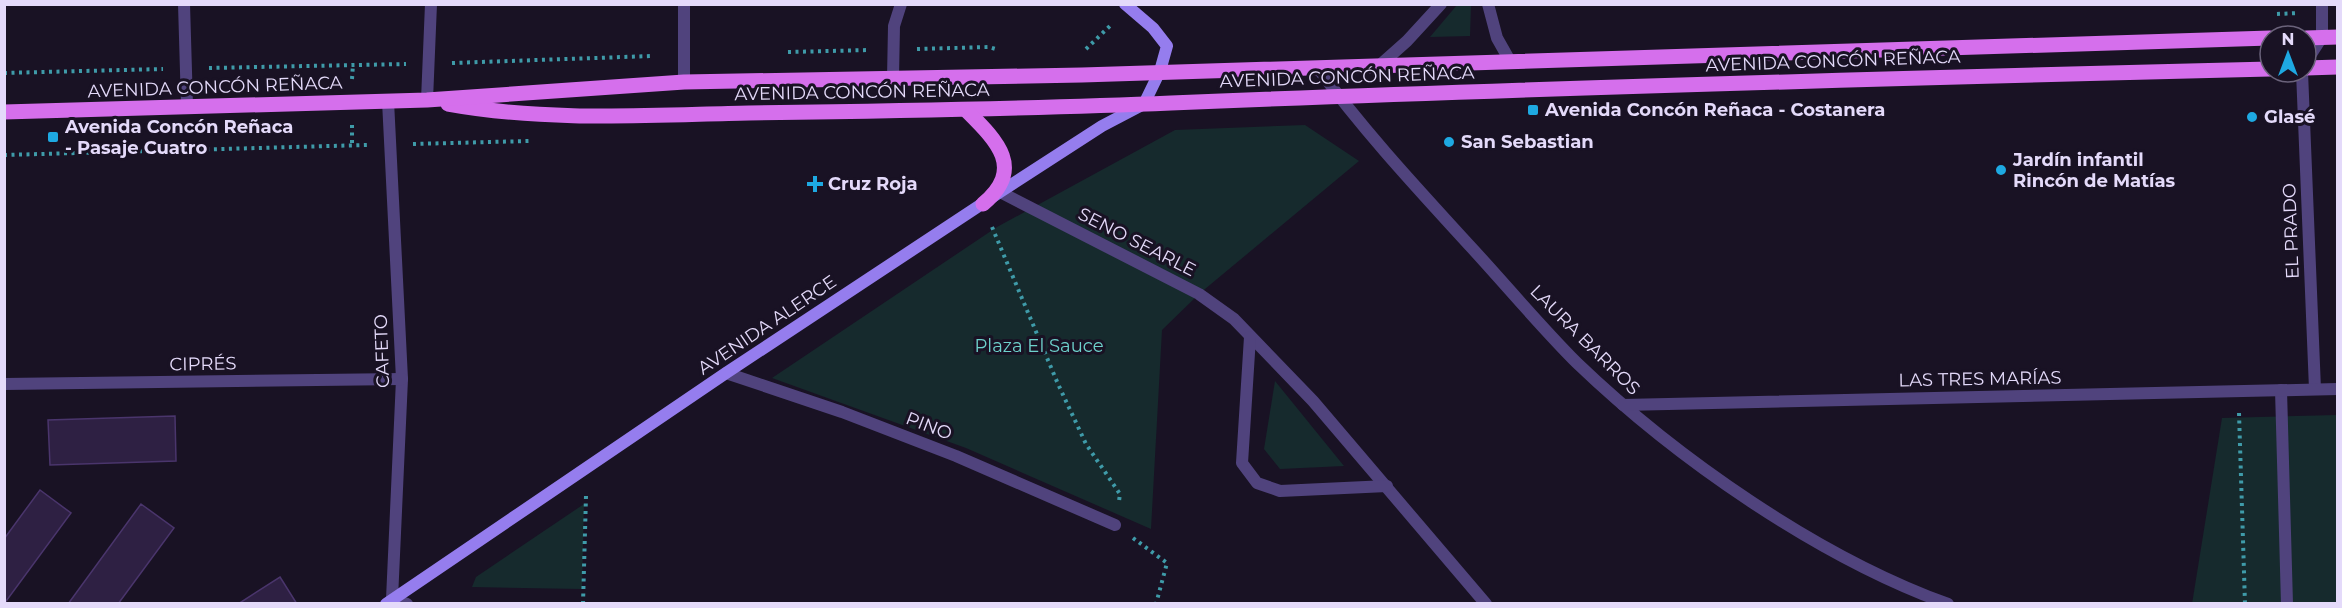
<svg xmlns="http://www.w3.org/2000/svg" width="2342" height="608" font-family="Montserrat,sans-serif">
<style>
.green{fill:#162a2d}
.building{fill:#2e2043;stroke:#4a356c;stroke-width:1.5}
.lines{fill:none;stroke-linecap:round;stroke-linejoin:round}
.path{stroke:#3f9ba9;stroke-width:4;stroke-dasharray:3 4.5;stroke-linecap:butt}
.street{stroke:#50437d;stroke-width:12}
.secondary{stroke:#957dee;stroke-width:12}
.primary{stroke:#d56fec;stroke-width:15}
.poi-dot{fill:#1ea9e2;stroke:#191224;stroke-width:2}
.labels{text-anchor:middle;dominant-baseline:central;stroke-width:6;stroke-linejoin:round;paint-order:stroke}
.street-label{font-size:18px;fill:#e4dafa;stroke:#191224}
.poi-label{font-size:18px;font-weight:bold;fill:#e4dafa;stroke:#191224;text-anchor:start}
.park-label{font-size:18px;fill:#6ed2cc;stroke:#191224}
</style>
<rect width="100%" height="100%" fill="#191224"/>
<g class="green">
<polygon points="1457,5 1471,5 1470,36 1430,37"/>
<polygon points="1305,125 1359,161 1199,294 1162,330 1151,529 966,448 772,378 997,227 1175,130"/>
<polygon points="1275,381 1344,466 1280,469 1264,449"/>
<polygon points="2337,415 2337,603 2192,604 2222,418"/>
<polygon points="584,504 582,589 472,587 476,577"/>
</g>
<g class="building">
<polygon points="175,416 176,461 50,465 48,420"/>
<polygon points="40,490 71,513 4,604 4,539"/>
<polygon points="141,504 174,528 118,604 68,604"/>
<polygon points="280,577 297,604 238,604"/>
</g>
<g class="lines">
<g class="path">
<polyline points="2277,14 2299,13"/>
<polyline points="917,49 989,47 999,50"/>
<polyline points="1086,49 1113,23"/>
<polyline points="788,52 870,50"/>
<polyline points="452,63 652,56"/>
<polyline points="209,68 406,64"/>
<polyline points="4,73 163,69"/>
<polyline points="352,79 353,64"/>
<polyline points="352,125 352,146"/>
<polyline points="413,144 529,141"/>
<polyline points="4,155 367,145"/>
<polyline points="992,227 1058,384 1086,444 1120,494 1119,501"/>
<polyline points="2239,413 2245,604"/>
<polyline points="1133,538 1167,563 1156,604"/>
<polyline points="583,604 586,496"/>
</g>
<g class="street">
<polyline points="184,4 187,105"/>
<polyline points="1488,4 1497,38 1510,61"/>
<polyline points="2306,62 2322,37 2322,4"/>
<polyline points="1380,65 1407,41 1441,4"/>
<path d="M1317,67c46,63 100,121 153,179 36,39 70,80 107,117 99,95 241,194 371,241"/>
<polyline points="2302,72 2315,389"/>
<polyline points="893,78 894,26 901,4"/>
<polyline points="684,82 684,4"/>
<polyline points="427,100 431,4"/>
<polyline points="388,101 402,379 392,599 407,604"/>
<polyline points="1000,192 1199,294 1234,319 1313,401 1486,604"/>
<polyline points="1250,337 1242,463 1257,483 1280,491 1387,486"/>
<polyline points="726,373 842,412 956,456 1115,525"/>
<polyline points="4,384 402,379"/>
<polyline points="2281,390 2287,604"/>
<polyline points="1623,405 2338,389"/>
</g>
<polyline class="secondary" points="386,604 726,373 1000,192 1102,126 1144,104 1160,71 1167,46 1153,28 1125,4"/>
<g class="primary">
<polyline points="2306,38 2338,37"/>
<polyline points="2306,68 2338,67"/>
<path d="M448,104c99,18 201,11 301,9 141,-2 281,-4 422,-10 366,-15 733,-25 1099,-34"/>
<path d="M966,110c30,30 60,58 17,94"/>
<polyline points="4,112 427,100 684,82 1082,75 2270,38"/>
</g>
</g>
<g class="poi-dot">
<rect x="1527" y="104" width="12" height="12" rx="3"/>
<circle cx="2252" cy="117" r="6"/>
<rect x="47" y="131" width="12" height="12" rx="3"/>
<circle cx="1449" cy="142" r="6"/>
<circle cx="2001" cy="170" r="6"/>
<path d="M812 175h6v6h6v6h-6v6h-6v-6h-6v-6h6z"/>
</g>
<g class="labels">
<g class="street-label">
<text transform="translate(1833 61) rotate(-2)">AVENIDA CONCÓN REÑACA</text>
<text transform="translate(1347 77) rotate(-2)">AVENIDA CONCÓN REÑACA</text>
<text transform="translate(215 87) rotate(-2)">AVENIDA CONCÓN REÑACA</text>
<text transform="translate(862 92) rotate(-1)">AVENIDA CONCÓN REÑACA</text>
<text transform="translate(2291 231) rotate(-92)">EL PRADO</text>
<text transform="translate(1137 242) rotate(27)">SENO SEARLE</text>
<text transform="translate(767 325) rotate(-34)">AVENIDA ALERCE</text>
<text transform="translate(1585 340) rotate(45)">LAURA BARROS</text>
<text transform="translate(382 351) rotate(-92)">CAFETO</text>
<text transform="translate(203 364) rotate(-1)">CIPRÉS</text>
<text transform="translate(1980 379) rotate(-1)">LAS TRES MARÍAS</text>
<text transform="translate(929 426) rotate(21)">PINO</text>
</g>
<g class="poi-label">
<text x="1545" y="110">Avenida Concón Reñaca - Costanera</text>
<text x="2264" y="117">Glasé</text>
<text x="65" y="127">Avenida Concón Reñaca<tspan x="65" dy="21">- Pasaje Cuatro</tspan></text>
<text x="1461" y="142">San Sebastian</text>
<text x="2013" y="160">Jardín infantil<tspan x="2013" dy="21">Rincón de Matías</tspan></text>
<text x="828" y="184">Cruz Roja</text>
</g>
<g class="park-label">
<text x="1039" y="346">Plaza El Sauce</text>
</g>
</g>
<rect width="2342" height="608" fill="none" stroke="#e4dafa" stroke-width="12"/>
<g transform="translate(2288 54)"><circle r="28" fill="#191224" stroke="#6a627a" stroke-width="1.5"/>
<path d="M0-4.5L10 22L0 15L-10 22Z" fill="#1ea9e2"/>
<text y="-9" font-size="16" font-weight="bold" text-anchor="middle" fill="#e4dafa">N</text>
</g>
</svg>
